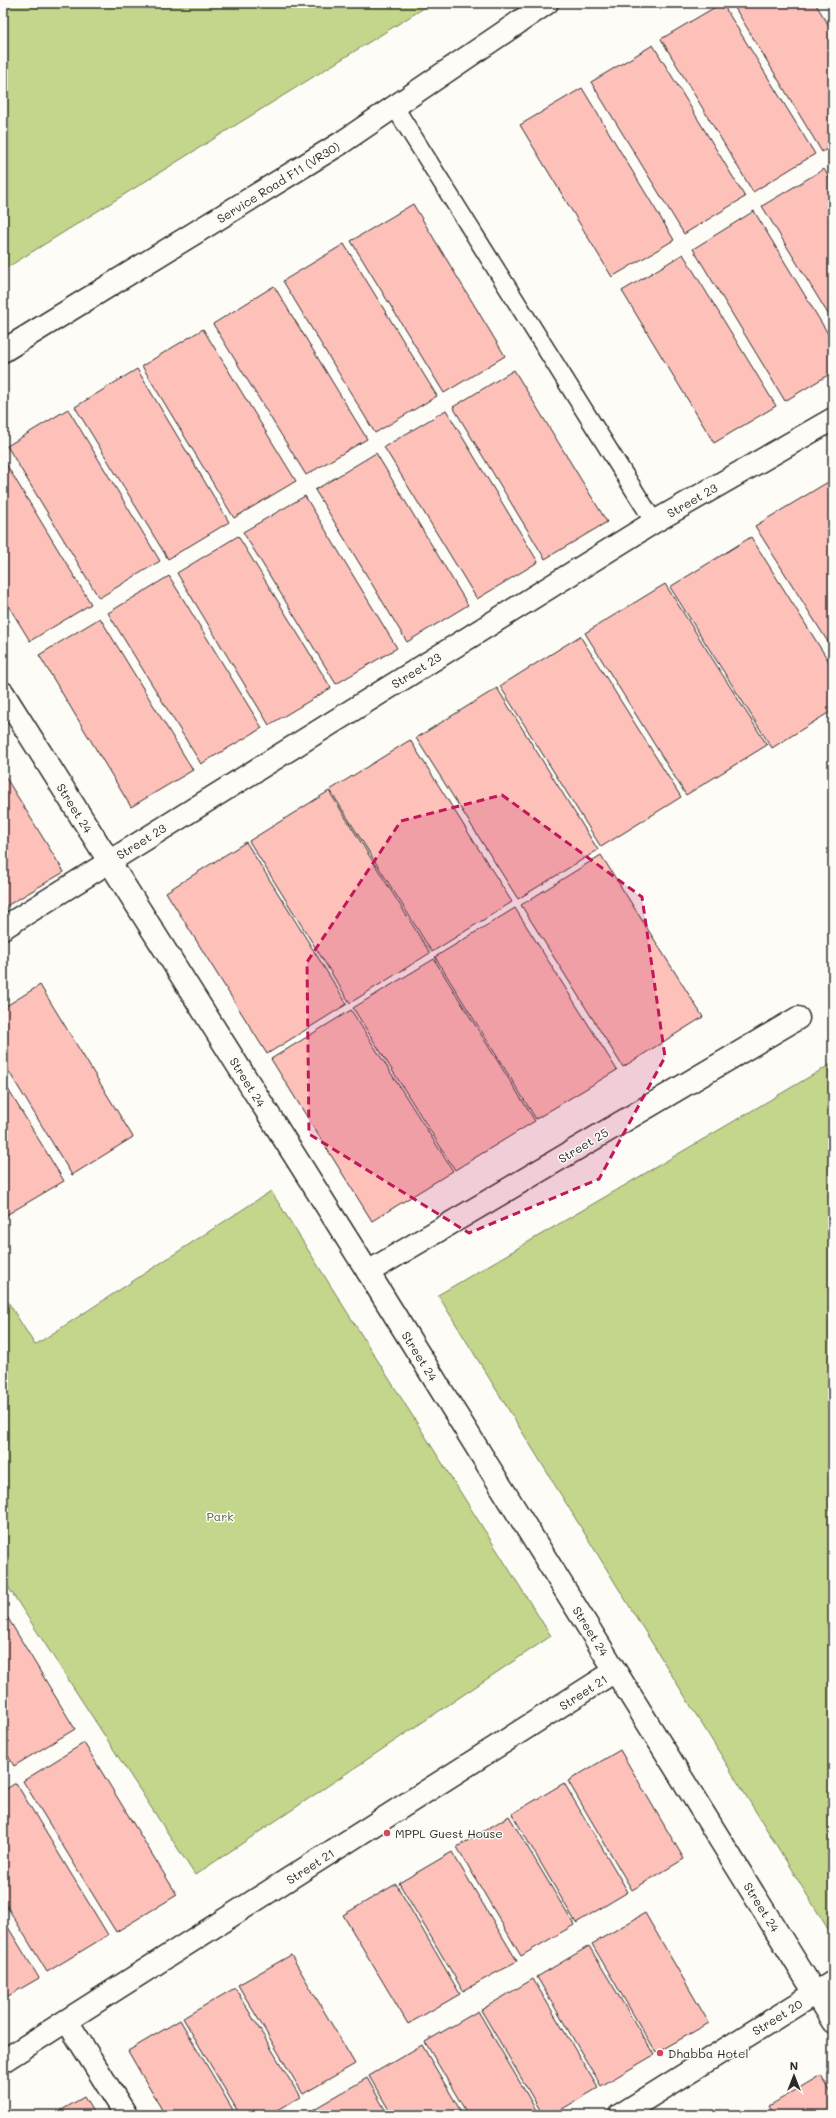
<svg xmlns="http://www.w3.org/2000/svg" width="836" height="2118" font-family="Mali,sans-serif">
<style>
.green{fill:#c3d68b;stroke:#77805b}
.building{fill:#fdc1ba;stroke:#2b2b2b}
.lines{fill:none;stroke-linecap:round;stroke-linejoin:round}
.service-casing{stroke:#2b2b2b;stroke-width:20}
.minor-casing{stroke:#2b2b2b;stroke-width:25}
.service{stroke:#fdfcf7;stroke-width:17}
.minor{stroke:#fdfcf7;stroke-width:22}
.marked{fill:#c2185b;fill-opacity:0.2;stroke:#c2185b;stroke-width:3;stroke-dasharray:8 5;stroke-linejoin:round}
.poi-dot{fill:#d1495b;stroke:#fdfcf7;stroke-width:1.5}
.labels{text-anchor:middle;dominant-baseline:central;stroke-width:3;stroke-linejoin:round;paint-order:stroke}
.street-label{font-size:12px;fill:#2b2b2b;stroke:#fdfcf7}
.park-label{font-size:12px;fill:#595e48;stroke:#fdfcf7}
.poi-label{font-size:12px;fill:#2b2b2b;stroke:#fdfcf7;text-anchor:start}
</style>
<rect width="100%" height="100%" fill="#fdfcf7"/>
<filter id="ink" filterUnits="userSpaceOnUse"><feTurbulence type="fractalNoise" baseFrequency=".025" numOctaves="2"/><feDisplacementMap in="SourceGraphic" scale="8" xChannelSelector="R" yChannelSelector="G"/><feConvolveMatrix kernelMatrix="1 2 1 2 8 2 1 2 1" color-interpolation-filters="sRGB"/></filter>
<g filter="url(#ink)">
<g class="green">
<polygon points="3,3 432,3 3,270"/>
<polygon points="833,1063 833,1926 828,1929 438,1295"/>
<polygon points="271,1191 551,1636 195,1875 3,1579 3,1294 35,1345"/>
</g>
<g class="building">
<polygon points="722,3 815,154 753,192 661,39"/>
<polygon points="732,3 815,3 833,32 833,145 822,152"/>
<polygon points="653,45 745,197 684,234 591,82"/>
<polygon points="582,88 674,240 612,277 520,125"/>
<polygon points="824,169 833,185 833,322 762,206"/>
<polygon points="413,204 505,356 444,393 351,241"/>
<polygon points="754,211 833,342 833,372 785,401 693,249"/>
<polygon points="344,244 437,396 375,433 283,281"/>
<polygon points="683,254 776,406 714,443 622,291"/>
<polygon points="274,286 367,439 306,475 213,324"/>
<polygon points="203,329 296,481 234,518 142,366"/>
<polygon points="137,369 229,522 168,559 75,407"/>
<polygon points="514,370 607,522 545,559 453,407"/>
<polygon points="68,409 160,561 99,598 7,446"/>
<polygon points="446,410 538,562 477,599 384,447"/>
<polygon points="376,453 468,605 407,642 315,490"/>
<polygon points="3,459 91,604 30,641 3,597"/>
<polygon points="833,479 833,650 755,526"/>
<polygon points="305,496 397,648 336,684 243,532"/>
<polygon points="238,536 331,688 269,725 177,573"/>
<polygon points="751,537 833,668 833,710 772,748 670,587"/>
<polygon points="169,576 262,728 201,764 108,613"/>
<polygon points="665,584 767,745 686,795 585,633"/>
<polygon points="100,618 193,770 131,807 39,655"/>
<polygon points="580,636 681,797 601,847 500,686"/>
<polygon points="497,688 598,850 518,899 416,738"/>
<polygon points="410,740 512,902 432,952 330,790"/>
<polygon points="3,773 64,872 3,908"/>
<polygon points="329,791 430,953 350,1003 249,841"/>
<polygon points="246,842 347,1004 267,1054 166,892"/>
<polygon points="601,855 703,1017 623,1067 521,905"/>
<polygon points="515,908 617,1070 536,1119 435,957"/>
<polygon points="434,959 535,1121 455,1170 353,1008"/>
<polygon points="40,985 133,1137 72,1175 3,1062 3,1008"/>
<polygon points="351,1010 453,1171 372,1221 271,1059"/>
<polygon points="3,1081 64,1181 3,1217"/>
<polygon points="3,1610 75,1729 14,1766 3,1747"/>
<polygon points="84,1743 177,1895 116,1932 23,1781"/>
<polygon points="620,1750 684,1859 632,1890 568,1781"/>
<polygon points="16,1783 108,1935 47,1972 3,1900 3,1791"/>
<polygon points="564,1783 628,1892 576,1923 512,1814"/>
<polygon points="509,1816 574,1925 521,1956 457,1847"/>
<polygon points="452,1852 517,1961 463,1991 399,1883"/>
<polygon points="396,1884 460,1994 408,2024 343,1915"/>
<polygon points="645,1913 709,2023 656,2053 592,1944"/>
<polygon points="3,1919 39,1978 3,1999"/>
<polygon points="589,1946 654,2055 601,2086 537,1977"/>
<polygon points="291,1955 355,2064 303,2094 238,1985"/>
<polygon points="533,1979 598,2088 552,2115 543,2115 481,2010"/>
<polygon points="235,1988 300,2097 268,2115 240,2115 183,2018"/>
<polygon points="478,2011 539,2115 468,2115 425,2042"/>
<polygon points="180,2020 236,2115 165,2115 128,2051"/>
<polygon points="422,2045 463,2115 392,2115 369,2076"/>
<polygon points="821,2075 833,2096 833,2115 774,2115 769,2106"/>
<polygon points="367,2078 388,2115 318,2115 314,2109"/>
<polygon points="84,2097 95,2115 53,2115"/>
</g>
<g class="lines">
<defs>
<polyline id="service" points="394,106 654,522"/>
<g id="minor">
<polyline points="3,351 341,143 547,3"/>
<polyline points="3,693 368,1272 833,2022"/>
<polyline points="3,928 654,522 833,419"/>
<polyline points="368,1272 798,1018"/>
<polyline points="67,2021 126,2115"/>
<polyline points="3,2061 615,1671"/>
<polyline points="620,2115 833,1982"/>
</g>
</defs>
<use href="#service" class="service-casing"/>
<use href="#minor" class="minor-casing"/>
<use href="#service" class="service"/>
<use href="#minor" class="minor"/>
</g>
</g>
<path class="marked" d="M502,795l140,102 23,160 -66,122 -130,54 -160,-99 -2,-172 94,-141z"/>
<g class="poi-dot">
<circle cx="387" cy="1833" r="4"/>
<circle cx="660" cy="2053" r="4"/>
</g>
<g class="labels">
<g class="street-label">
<text transform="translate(278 182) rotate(-32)">Service Road F11 (VR30)</text>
<text transform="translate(692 500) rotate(-30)">Street 23</text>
<text transform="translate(416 670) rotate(-32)">Street 23</text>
<text transform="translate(75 808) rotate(58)">Street 24</text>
<text transform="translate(141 841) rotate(-32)">Street 23</text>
<text transform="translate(248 1082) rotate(58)">Street 24</text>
<text transform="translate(583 1145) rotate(-31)">Street 25</text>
<text transform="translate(420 1356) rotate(58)">Street 24</text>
<text transform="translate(591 1631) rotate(58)">Street 24</text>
<text transform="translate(583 1692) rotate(-33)">Street 21</text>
<text transform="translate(310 1866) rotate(-33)">Street 21</text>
<text transform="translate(762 1907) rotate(58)">Street 24</text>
<text transform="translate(777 2017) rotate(-32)">Street 20</text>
</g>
<g class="park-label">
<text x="220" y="1516">Park</text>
</g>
<g class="poi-label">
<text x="395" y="1833">MPPL Guest House</text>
<text x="668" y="2053">Dhabba Hotel</text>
</g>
</g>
<rect width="836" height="2118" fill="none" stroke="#fdfcf7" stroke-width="16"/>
<rect x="8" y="8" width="820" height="2102" fill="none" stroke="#2b2b2b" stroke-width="1.5" filter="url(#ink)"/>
<g transform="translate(794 2076)" stroke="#fdfcf7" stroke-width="3" paint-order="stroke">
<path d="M0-3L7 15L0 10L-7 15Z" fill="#2b2b2b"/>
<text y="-6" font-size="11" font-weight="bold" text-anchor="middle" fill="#2b2b2b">N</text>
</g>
</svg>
